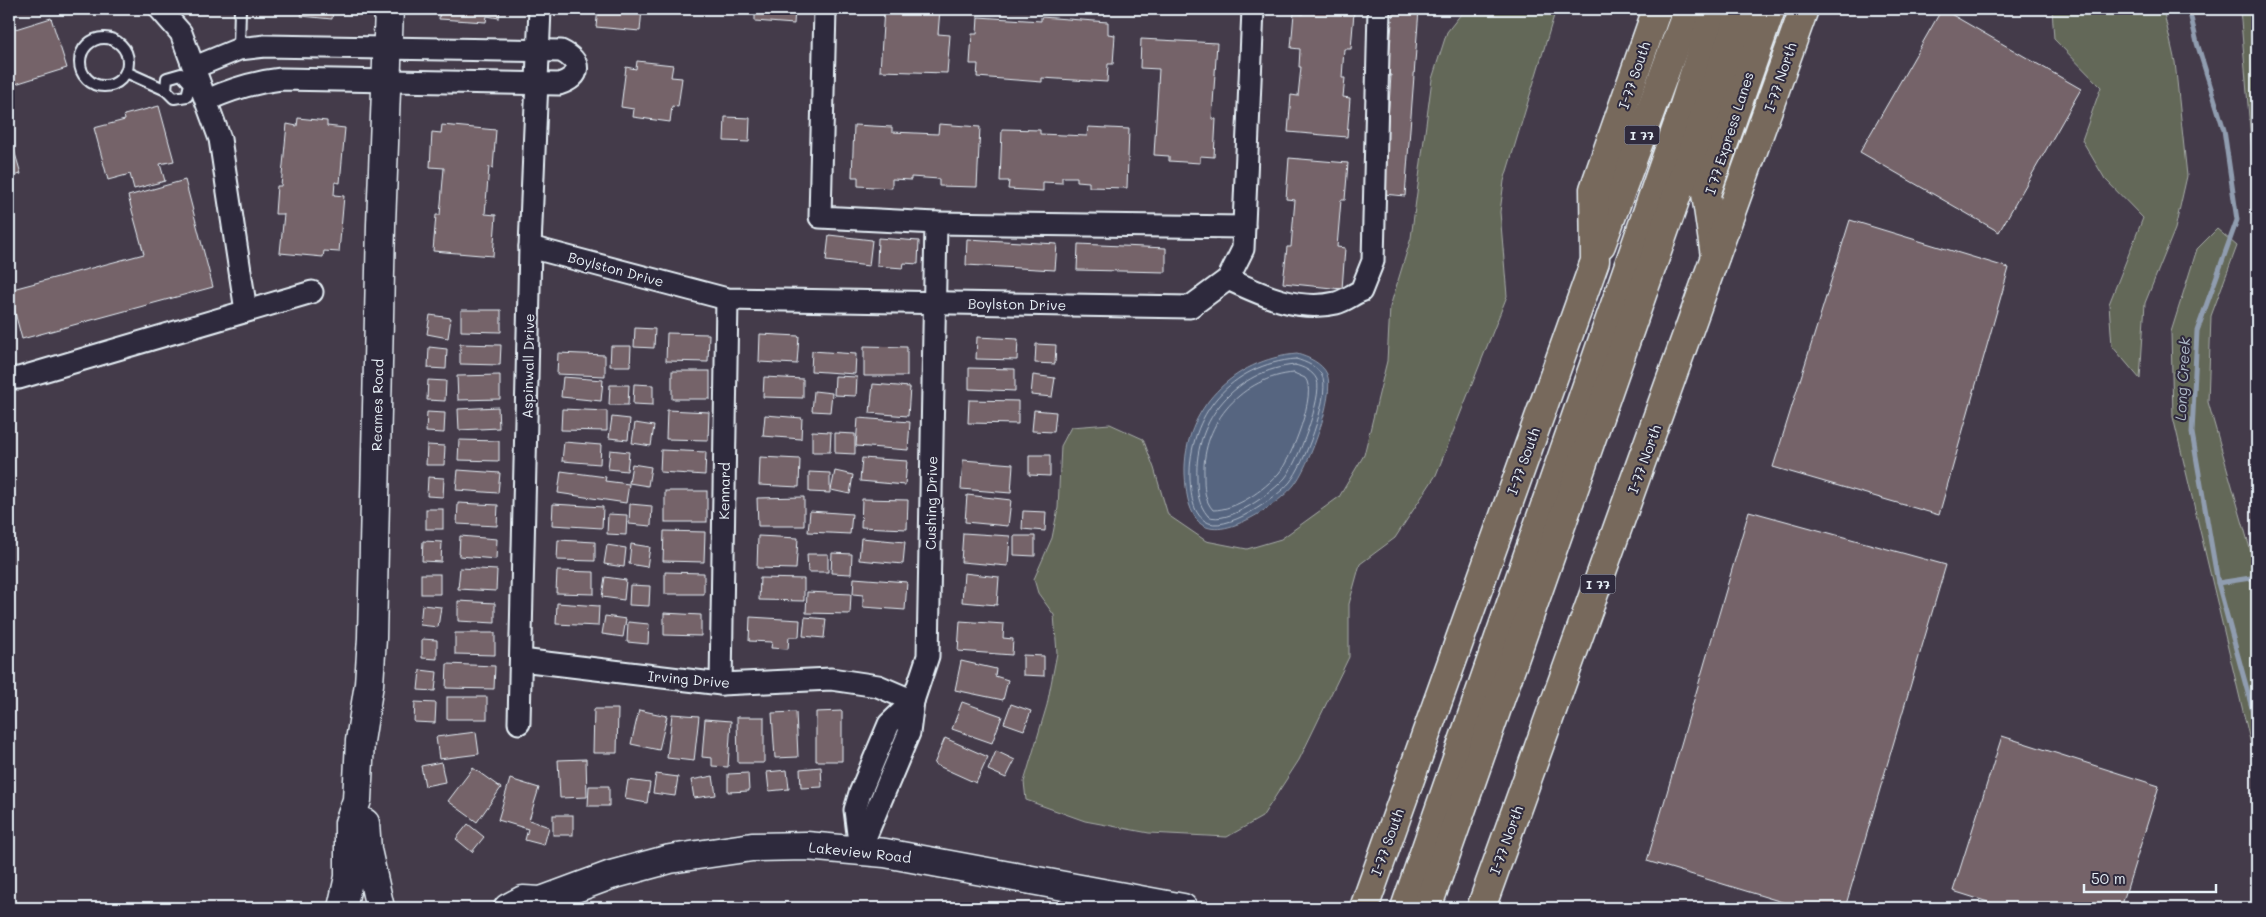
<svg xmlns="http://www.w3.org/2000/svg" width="2266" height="917" font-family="Mali,sans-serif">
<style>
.green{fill:#646759;stroke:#a6aca8}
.water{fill:#566580;stroke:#909db0}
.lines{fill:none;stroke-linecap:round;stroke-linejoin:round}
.shore{stroke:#aeb9c8;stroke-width:1}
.stream{stroke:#909db0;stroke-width:5}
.building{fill:#756369;stroke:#e8f1f8}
.lane-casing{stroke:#e8f1f8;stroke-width:14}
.street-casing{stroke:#e8f1f8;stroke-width:25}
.secondary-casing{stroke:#e8f1f8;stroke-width:31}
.highway-casing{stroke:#e8f1f8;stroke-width:31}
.lane{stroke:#2f2a3d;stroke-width:10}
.street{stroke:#2f2a3d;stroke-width:21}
.secondary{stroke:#2f2a3d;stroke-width:28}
.highway{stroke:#77695c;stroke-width:28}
.labels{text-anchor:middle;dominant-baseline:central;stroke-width:4;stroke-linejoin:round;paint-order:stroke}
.shield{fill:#2f2a3d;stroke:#b0b5c0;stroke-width:1}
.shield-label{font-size:12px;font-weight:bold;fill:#e8f1f8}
.street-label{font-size:14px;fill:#e8f1f8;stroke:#2f2a3d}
.water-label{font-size:15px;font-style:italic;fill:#aeb9c8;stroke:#2f2a3d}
</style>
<rect width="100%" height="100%" fill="#443b4a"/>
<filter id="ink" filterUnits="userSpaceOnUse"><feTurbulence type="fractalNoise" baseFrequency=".02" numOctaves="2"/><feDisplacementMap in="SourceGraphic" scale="10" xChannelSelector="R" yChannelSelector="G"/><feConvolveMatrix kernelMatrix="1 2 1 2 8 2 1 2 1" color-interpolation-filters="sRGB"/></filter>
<g filter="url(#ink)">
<g class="green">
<polygon points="1465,9 1556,9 1504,181 1500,212 1507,296 1436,475 1395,538 1360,564 1349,604 1349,657 1299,760 1262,817 1227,837 1149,833 1085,821 1026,800 1024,782 1047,705 1057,653 1054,615 1038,593 1034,579 1052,538 1058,508 1061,446 1071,427 1110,424 1143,439 1154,468 1168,515 1206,541 1247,549 1281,539 1339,497 1364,455 1387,361 1390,307 1411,238 1432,79 1447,32"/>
<polygon points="2052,9 2163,9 2175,62 2187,176 2175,229 2145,303 2140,379 2112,346 2109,304 2143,218 2105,179 2082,140 2101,87 2054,39"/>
<polygon points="2240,9 2257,9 2256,201"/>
<polygon points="2217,229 2237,246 2211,316 2208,402 2257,573 2257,770 2173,417 2171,332 2197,249"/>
<polygon points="721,902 798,908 699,908"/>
</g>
<path class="water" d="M1297,354c11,3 25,9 30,20 9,21 -19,94 -33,111 -15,19 -77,62 -97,35 -10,-14 -11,-29 -12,-46 -2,-65 49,-115 112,-120z"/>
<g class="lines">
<g class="shore">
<path d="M1296,359c10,3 23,8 27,19 6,21 -19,87 -33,104 -12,15 -66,53 -85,39 -13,-9 -14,-27 -15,-42 -2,-64 41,-115 106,-120z"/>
<path d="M1295,365c8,2 18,6 22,15 6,17 -20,84 -32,98 -12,14 -58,48 -77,38 -10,-12 -11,-24 -11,-39 -3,-58 40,-107 98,-112z"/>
<path d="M1294,373l11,5c13,14 -14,81 -26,95 -15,17 -43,37 -66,37 -9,-10 -9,-23 -9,-36 -2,-52 39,-97 90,-101z"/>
</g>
<g class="stream">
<polyline points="2189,9 2197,43 2224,130 2237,220 2197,331 2192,433 2218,583 2257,726"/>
<polyline points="2218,583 2257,577"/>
</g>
</g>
<g class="building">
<polygon points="289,9 347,9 347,13 333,11 332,19 301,16 302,12"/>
<polygon points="440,9 500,9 499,18 487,16 486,22 439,19"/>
<polygon points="598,9 642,9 640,31 596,27"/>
<polygon points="704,9 795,9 794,24 755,21 755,13"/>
<polygon points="884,9 940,9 938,34 950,35 947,73 880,71"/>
<polygon points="1303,9 1354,12 1351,49 1344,49 1342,78 1345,78 1343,97 1350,98 1347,137 1288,132 1291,95 1298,96 1301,67 1299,67 1300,49 1291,48 1294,13 1303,14"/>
<polygon points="1393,9 1419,9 1405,196 1383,194 1391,75 1388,75"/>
<polygon points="1942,9 2081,89 1999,232 1860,152"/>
<polygon points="978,17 1041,21 1041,17 1108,22 1108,34 1115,35 1113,64 1108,64 1107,82 1042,78 1042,82 977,77 978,64 970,64 972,34 977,34"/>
<polygon points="51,18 67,68 9,86 9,31"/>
<polygon points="1141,39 1217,43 1212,119 1216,119 1214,157 1200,156 1200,163 1169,161 1169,156 1154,155 1159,69 1140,68"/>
<polygon points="637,61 673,65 671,77 682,78 678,107 672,106 670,122 633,117 634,109 621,107 626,67 636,69"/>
<polygon points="159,106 174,161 160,164 165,181 134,189 130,174 108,180 94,128 125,120 124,115"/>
<polygon points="725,117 750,118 749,142 724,141"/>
<polygon points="298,118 327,121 327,126 345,128 340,183 335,182 334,195 344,196 339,252 324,251 323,257 280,253 284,214 275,214 277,186 281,186 287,124 297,126"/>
<polygon points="939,124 980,127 977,187 939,186 939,179 911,177 911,180 892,179 892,188 858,186 858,177 852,177 854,125 892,127 892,132 938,134"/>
<polygon points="442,125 496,130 493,168 489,167 485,214 496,215 493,256 433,251 436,215 440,215 444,168 430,167 432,132 441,133"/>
<polygon points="1088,127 1129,129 1127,188 1089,187 1089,182 1077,181 1077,177 1062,177 1062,183 1043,182 1043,191 1008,189 1009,181 1000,181 1002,129 1040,130 1040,134 1087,136"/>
<polygon points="9,133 21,174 9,177"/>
<polygon points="1289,158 1348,163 1345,200 1341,200 1337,247 1345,248 1342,289 1283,283 1287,247 1291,247 1295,200 1286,199"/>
<polygon points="185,180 213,287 22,339 9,290 144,254 128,196"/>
<polygon points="1850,220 2009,268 1939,515 1773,467"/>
<polygon points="829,235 872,240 869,266 826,261"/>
<polygon points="878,238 919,241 918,264 904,263 903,268 877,266"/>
<polygon points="967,239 1057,244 1055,270 966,265"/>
<polygon points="1078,244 1166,248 1166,272 1077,270"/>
<polygon points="461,310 501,310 501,332 461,331"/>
<polygon points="430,315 451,318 448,338 427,334"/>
<polygon points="635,328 655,329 654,348 634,347"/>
<polygon points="667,333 709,334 708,362 666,361"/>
<polygon points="760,334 799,336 797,364 759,362"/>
<polygon points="977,337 1018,339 1017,360 976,359"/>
<polygon points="460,344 501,345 500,365 460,364"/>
<polygon points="1036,344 1056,345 1055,364 1035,363"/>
<polygon points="611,346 631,346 630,366 610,366"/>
<polygon points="864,346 907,347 907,376 864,376"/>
<polygon points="429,347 447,349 446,369 428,368"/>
<polygon points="812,351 856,354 855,374 811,371"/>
<polygon points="558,353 605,355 605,376 557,374"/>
<polygon points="969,368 1015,369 1015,391 969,389"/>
<rect x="672" y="371" width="38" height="28"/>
<polygon points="500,375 500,399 458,400 457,376"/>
<polygon points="1033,375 1055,378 1052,397 1031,395"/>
<polygon points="835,376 857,377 856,396 834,395"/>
<polygon points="563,377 603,380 601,401 561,397"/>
<polygon points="764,377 803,379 803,398 763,397"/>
<polygon points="428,380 446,381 445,401 427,400"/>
<polygon points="634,384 653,385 653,405 633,404"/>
<polygon points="873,384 910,387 908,416 870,413"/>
<polygon points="610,385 629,385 628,405 609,405"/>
<polygon points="814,391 832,393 830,412 812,411"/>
<polygon points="969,400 1018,401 1018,424 968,423"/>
<polygon points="498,407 499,428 459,430 458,409"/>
<polygon points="562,409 607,411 607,431 561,430"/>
<polygon points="667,410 709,412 708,440 666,439"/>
<polygon points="1034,410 1056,412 1054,432 1032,431"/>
<polygon points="427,412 445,413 444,433 426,432"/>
<polygon points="765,415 802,418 801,439 763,436"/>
<polygon points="612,417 630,419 628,440 609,438"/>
<polygon points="858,418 910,422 908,450 856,446"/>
<polygon points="635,423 654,426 651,446 632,443"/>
<polygon points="812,431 831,432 830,452 812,452"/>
<polygon points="835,433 855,434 855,454 835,453"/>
<polygon points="459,440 499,441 499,461 458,460"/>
<polygon points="564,442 601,445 600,464 562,461"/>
<polygon points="427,445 445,446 444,465 426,465"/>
<polygon points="610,450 629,452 627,471 608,469"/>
<polygon points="661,450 706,452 705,475 660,472"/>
<polygon points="1029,455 1050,455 1050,476 1029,475"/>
<polygon points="760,457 800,459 799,487 759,485"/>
<polygon points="862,458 907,461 905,485 860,481"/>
<polygon points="963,460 1013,464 1011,493 961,489"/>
<polygon points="632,464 651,467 648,486 629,483"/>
<polygon points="458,470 500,473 498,493 456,490"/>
<polygon points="561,471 606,477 605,481 629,484 626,503 558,493"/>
<polygon points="835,471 853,475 850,494 831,490"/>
<polygon points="809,472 830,473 830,493 809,492"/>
<polygon points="428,477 444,478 443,497 427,496"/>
<rect x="665" y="491" width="42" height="31"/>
<polygon points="967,495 1011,500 1008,526 965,522"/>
<polygon points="804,497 804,526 758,526 757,498"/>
<polygon points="862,499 908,500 907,529 861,527"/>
<polygon points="458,503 498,505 497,526 457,524"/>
<polygon points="553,504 603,507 602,528 552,525"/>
<polygon points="630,504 652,506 651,526 629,524"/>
<rect x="426" y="509" width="17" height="20"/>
<polygon points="810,511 852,514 850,534 808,532"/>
<polygon points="1023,511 1046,512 1045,531 1022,529"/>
<polygon points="1749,511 1946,565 1845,908 1802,908 1647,861"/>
<polygon points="608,514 627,515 626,535 607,534"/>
<polygon points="664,531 705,532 704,562 663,561"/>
<polygon points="963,533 1010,536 1008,566 961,562"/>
<polygon points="460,536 497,539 496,559 459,556"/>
<polygon points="758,536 798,538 796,569 757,568"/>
<polygon points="1014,536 1035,536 1035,556 1014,555"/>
<polygon points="861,538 905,542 903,564 859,560"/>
<polygon points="558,540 595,542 595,561 557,560"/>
<polygon points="423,541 442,542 441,562 422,561"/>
<polygon points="631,544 650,547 647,567 629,564"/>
<polygon points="607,545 626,548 624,567 604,564"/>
<polygon points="832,553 852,554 851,574 831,573"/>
<polygon points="807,554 828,554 828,572 808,572"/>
<polygon points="460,568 497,570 496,591 458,589"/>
<polygon points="557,571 594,572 594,594 556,593"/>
<polygon points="665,572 704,573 704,594 665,594"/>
<polygon points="964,573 999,577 997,605 962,602"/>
<rect x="421" y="574" width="19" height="20"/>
<polygon points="605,577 626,580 624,600 602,597"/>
<polygon points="760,578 804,579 804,601 759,600"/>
<polygon points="854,578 907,582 905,610 863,607 863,595 853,594"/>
<polygon points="630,585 650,586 649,606 629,605"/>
<polygon points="807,592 851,594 850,614 806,613"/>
<polygon points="458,601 495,603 495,623 458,621"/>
<polygon points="557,603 599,606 598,626 556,624"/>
<polygon points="422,605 441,607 438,627 420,625"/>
<polygon points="664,613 701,615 701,636 664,635"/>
<polygon points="605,616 626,619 623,637 602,634"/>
<polygon points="750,617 800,620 799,637 789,637 788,649 771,648 772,642 749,641"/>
<polygon points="805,617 826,619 824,638 803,636"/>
<polygon points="960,621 1004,624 1003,638 1013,639 1012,655 958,651"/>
<polygon points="628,622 649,624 648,644 627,642"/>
<polygon points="455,633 495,633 495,655 455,654"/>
<polygon points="422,639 437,640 437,659 422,658"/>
<polygon points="1023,655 1044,656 1044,676 1023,675"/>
<polygon points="961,661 996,669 995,676 1008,680 1003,700 955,690"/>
<polygon points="447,664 495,666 494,689 446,688"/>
<polygon points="420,670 437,672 435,691 418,690"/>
<rect x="447" y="697" width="40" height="22"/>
<polygon points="415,702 436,703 435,723 414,722"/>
<polygon points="962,702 1002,716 992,743 952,729"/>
<polygon points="1011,704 1031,711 1024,730 1004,723"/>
<polygon points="594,709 618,709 617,753 593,753"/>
<polygon points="639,710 667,716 659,750 631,744"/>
<polygon points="842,711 842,761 816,761 816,712"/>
<polygon points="796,712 798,757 775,758 772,713"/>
<polygon points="672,714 699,716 694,761 667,758"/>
<polygon points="737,717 764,717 764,763 738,763"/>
<polygon points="705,719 731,721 728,767 712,766 712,758 702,757"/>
<polygon points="476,732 479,754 439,759 436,737"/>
<polygon points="2002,736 2159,786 2121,908 2007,908 1953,891"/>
<polygon points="945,738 988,757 976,783 934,764"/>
<polygon points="996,751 1015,760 1006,778 988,770"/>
<polygon points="586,759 587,797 560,798 558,760"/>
<polygon points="441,762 445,782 425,786 421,766"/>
<polygon points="821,767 822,787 801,788 800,769"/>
<polygon points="473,768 501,788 477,822 448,801"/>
<polygon points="787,770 789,789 769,791 767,772"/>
<polygon points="748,773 749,791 728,792 728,774"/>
<polygon points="656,774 678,777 675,796 653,793"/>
<polygon points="713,776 716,795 694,798 691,780"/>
<polygon points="510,779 539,788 529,820 549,827 544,845 525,840 528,829 498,820"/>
<polygon points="628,780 650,783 647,803 625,799"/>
<polygon points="589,786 609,786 609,806 588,806"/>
<rect x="553" y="815" width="20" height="20"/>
<polygon points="468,824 484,837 472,852 456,839"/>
</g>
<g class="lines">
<defs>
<g id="lane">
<circle cx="104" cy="62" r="24"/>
<polyline points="239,49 240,9"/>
<polyline points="126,72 166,90"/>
<polygon points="181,74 190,84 187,96 174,98 166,90 167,78"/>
</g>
<g id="street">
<polyline points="160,9 181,33 220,139 246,311"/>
<polyline points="825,9 820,217 936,223 928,656 913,701 909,733 860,850"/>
<path d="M195,67l44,-18 26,-3 296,5c21,10 21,26 -2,33l-278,-5c-27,3 -49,10 -74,21"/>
<polyline points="936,223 1244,227"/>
<polyline points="530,247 727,299 1190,307 1228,279 1243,249 1253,9"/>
<path d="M1228,279c34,16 70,33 108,24 9,-2 17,-9 25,-12l12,-30 6,-252"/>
<polyline points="9,378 19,378 312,292"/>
<polyline points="521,660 721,684 831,679 878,686 913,701"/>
<polyline points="721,684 727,299"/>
<polyline points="519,723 530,247 540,9"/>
<polyline points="860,850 855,810 860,793 889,724 913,701"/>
</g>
<g id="secondary">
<polyline points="365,823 367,850 380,908"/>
<polyline points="342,908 349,877 349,823 357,800 360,741 369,684 372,638 381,225 389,9"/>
<polyline points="508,908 523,900 541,901 611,875 670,859 752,847 806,846 885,853 1183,908"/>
</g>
<g id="highway">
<polyline points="1601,245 1688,9"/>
<polyline points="1715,256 1706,194 1771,9"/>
<polyline points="1364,908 1595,261 1594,189 1657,9"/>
<polyline points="1405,908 1680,118 1715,9"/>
<polyline points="1427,908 1742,9"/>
<polyline points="1481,908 1804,9"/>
</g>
</defs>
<use href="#lane" class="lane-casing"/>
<use href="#street" class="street-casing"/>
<use href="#secondary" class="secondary-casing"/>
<use href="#highway" class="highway-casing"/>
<use href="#lane" class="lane"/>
<use href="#street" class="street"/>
<use href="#secondary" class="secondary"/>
<use href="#highway" class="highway"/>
</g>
</g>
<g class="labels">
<g class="shield">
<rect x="1624.5" y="125.5" width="35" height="19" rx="4"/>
<rect x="1580.5" y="574.5" width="35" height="19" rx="4"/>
</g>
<g class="shield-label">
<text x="1642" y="135">I 77</text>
<text x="1598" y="584">I 77</text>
</g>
<g class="street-label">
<text transform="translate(1634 75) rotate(-71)">I-77 South</text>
<text transform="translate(1780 77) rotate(-71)">I-77 North</text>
<text transform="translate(1729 133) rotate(-72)">I 77 Express Lanes</text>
<text transform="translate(616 269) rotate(15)">Boylston Drive</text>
<text transform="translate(1017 304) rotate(1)">Boylston Drive</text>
<text transform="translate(528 366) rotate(-89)">Aspinwall Drive</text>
<text transform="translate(377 405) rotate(-89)">Reames Road</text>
<text transform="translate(1644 459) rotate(-70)">I-77 North</text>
<text transform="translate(1523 461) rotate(-70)">I-77 South</text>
<text transform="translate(724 491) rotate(-89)">Kennard</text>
<text transform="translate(931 503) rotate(-89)">Cushing Drive</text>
<text transform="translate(689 679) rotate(5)">Irving Drive</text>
<text transform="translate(1506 840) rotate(-70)">I-77 North</text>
<text transform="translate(1387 842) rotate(-70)">I-77 South</text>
<text transform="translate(860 852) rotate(6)">Lakeview Road</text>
</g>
<g class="water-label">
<text transform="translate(2182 379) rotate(-87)">Long Creek</text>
</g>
</g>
<rect width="2266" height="917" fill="none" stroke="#2f2a3d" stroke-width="30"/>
<rect x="15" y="15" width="2236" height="887" fill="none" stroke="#e8f1f8" stroke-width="2" filter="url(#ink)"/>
<path d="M2084 884v8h132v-8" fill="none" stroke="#e8f1f8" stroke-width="2.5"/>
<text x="2091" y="884" font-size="15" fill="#e8f1f8" stroke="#2f2a3d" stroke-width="4" paint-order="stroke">50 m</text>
</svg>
